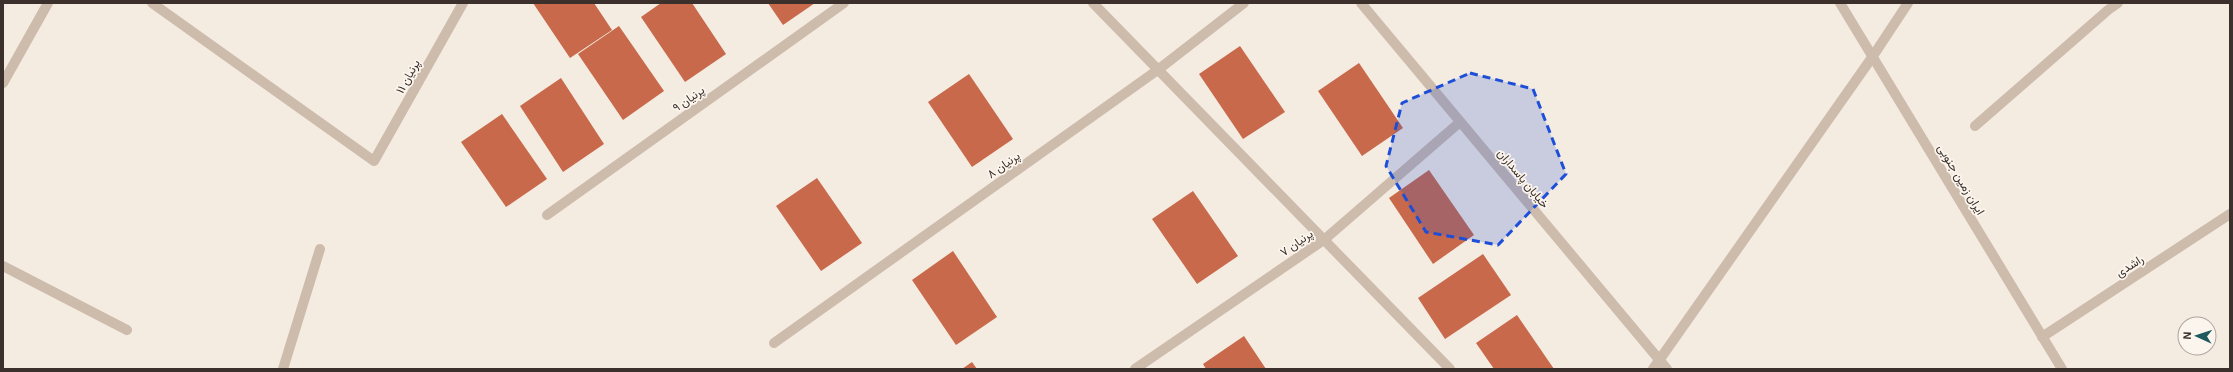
<svg xmlns="http://www.w3.org/2000/svg" width="2233" height="372" font-family="'Exo 2',Vazirmatn,sans-serif">
<style>
.building{fill:#c8694b}
.lines{fill:none;stroke-linecap:round;stroke-linejoin:round}
.minor{stroke:#cdbbac;stroke-width:10}
.tertiary{stroke:#cdbbac;stroke-width:10}
.marked{fill:#1d4ed8;fill-opacity:0.2;stroke:#1d4ed8;stroke-width:3;stroke-dasharray:8 5;stroke-linejoin:round}
.labels{text-anchor:middle;dominant-baseline:central;stroke-width:3.5;stroke-linejoin:round;paint-order:stroke}
.street-label{font-size:12px;fill:#3b302b;stroke:#fbf5ee}
</style>
<rect width="100%" height="100%" fill="#f4ebe1"/>
<g class="building">
<polygon points="533,3 594,3 612,30 570,58"/>
<polygon points="661,3 692,3 726,54 685,82 641,17"/>
<polygon points="768,3 815,3 783,25"/>
<polygon points="619,26 664,91 623,120 578,54"/>
<polygon points="1240,46 1285,112 1243,139 1199,74"/>
<polygon points="1359,63 1403,128 1362,156 1318,91"/>
<polygon points="969,74 1013,139 972,167 928,102"/>
<polygon points="561,78 604,144 563,172 520,106"/>
<polygon points="502,114 547,179 506,207 461,142"/>
<polygon points="1429,170 1474,235 1433,264 1389,198"/>
<polygon points="817,178 862,243 821,271 776,206"/>
<polygon points="1193,191 1238,256 1197,284 1152,219"/>
<polygon points="953,251 997,317 956,345 912,280"/>
<polygon points="1483,254 1511,295 1445,339 1418,298"/>
<polygon points="1517,315 1554,369 1494,369 1476,343"/>
<polygon points="1244,336 1266,369 1206,369 1203,364"/>
<polygon points="972,362 977,369 962,369"/>
</g>
<g class="lines">
<g class="minor">
<polyline points="152,3 374,161 463,3"/>
<polyline points="1093,3 1450,369"/>
<polyline points="1840,3 2062,369"/>
<polyline points="1975,126 2108,10 2118,3"/>
<polyline points="547,215 844,3"/>
<polyline points="3,266 127,330"/>
<polyline points="2042,337 2230,214"/>
<polyline points="774,343 1159,69 1244,3"/>
<polyline points="283,369 320,249"/>
<polyline points="1135,369 1325,239 1460,122"/>
<polyline points="1653,369 1873,56 1908,3"/>
</g>
<g class="tertiary">
<polyline points="1361,3 1667,369"/>
<polyline points="3,83 48,3"/>
</g>
</g>
<path class="marked" d="M1470,73l63,16 33,85 -68,71 -72,-13 -40,-66 16,-63z"/>
<g class="labels">
<g class="street-label">
<text transform="translate(407 76) rotate(-61)">پرنیان ۱۱</text>
<text transform="translate(688 98) rotate(-35)">پرنیان ۹</text>
<text transform="translate(1003 164) rotate(-35)">پرنیان ۸</text>
<text transform="translate(1524 178) rotate(50)">خیابان پاسداران</text>
<text transform="translate(1962 179) rotate(59)">ایران زمین جنوبی</text>
<text transform="translate(1296 242) rotate(-35)">پرنیان ۷</text>
<text transform="translate(2129 265) rotate(-33)">راشدی</text>
</g>
</g>
<rect width="2233" height="372" fill="none" stroke="#3b302b" stroke-width="8"/>
<g transform="translate(2197 336) rotate(273)"><circle r="19" fill="#fbf5ee" stroke="#aea6a0"/>
<path d="M0-3L7 15L0 10L-7 15Z" fill="#1f5a5e"/>
<text y="-6" font-size="11" font-weight="bold" text-anchor="middle" fill="#3b302b">N</text>
</g>
</svg>
